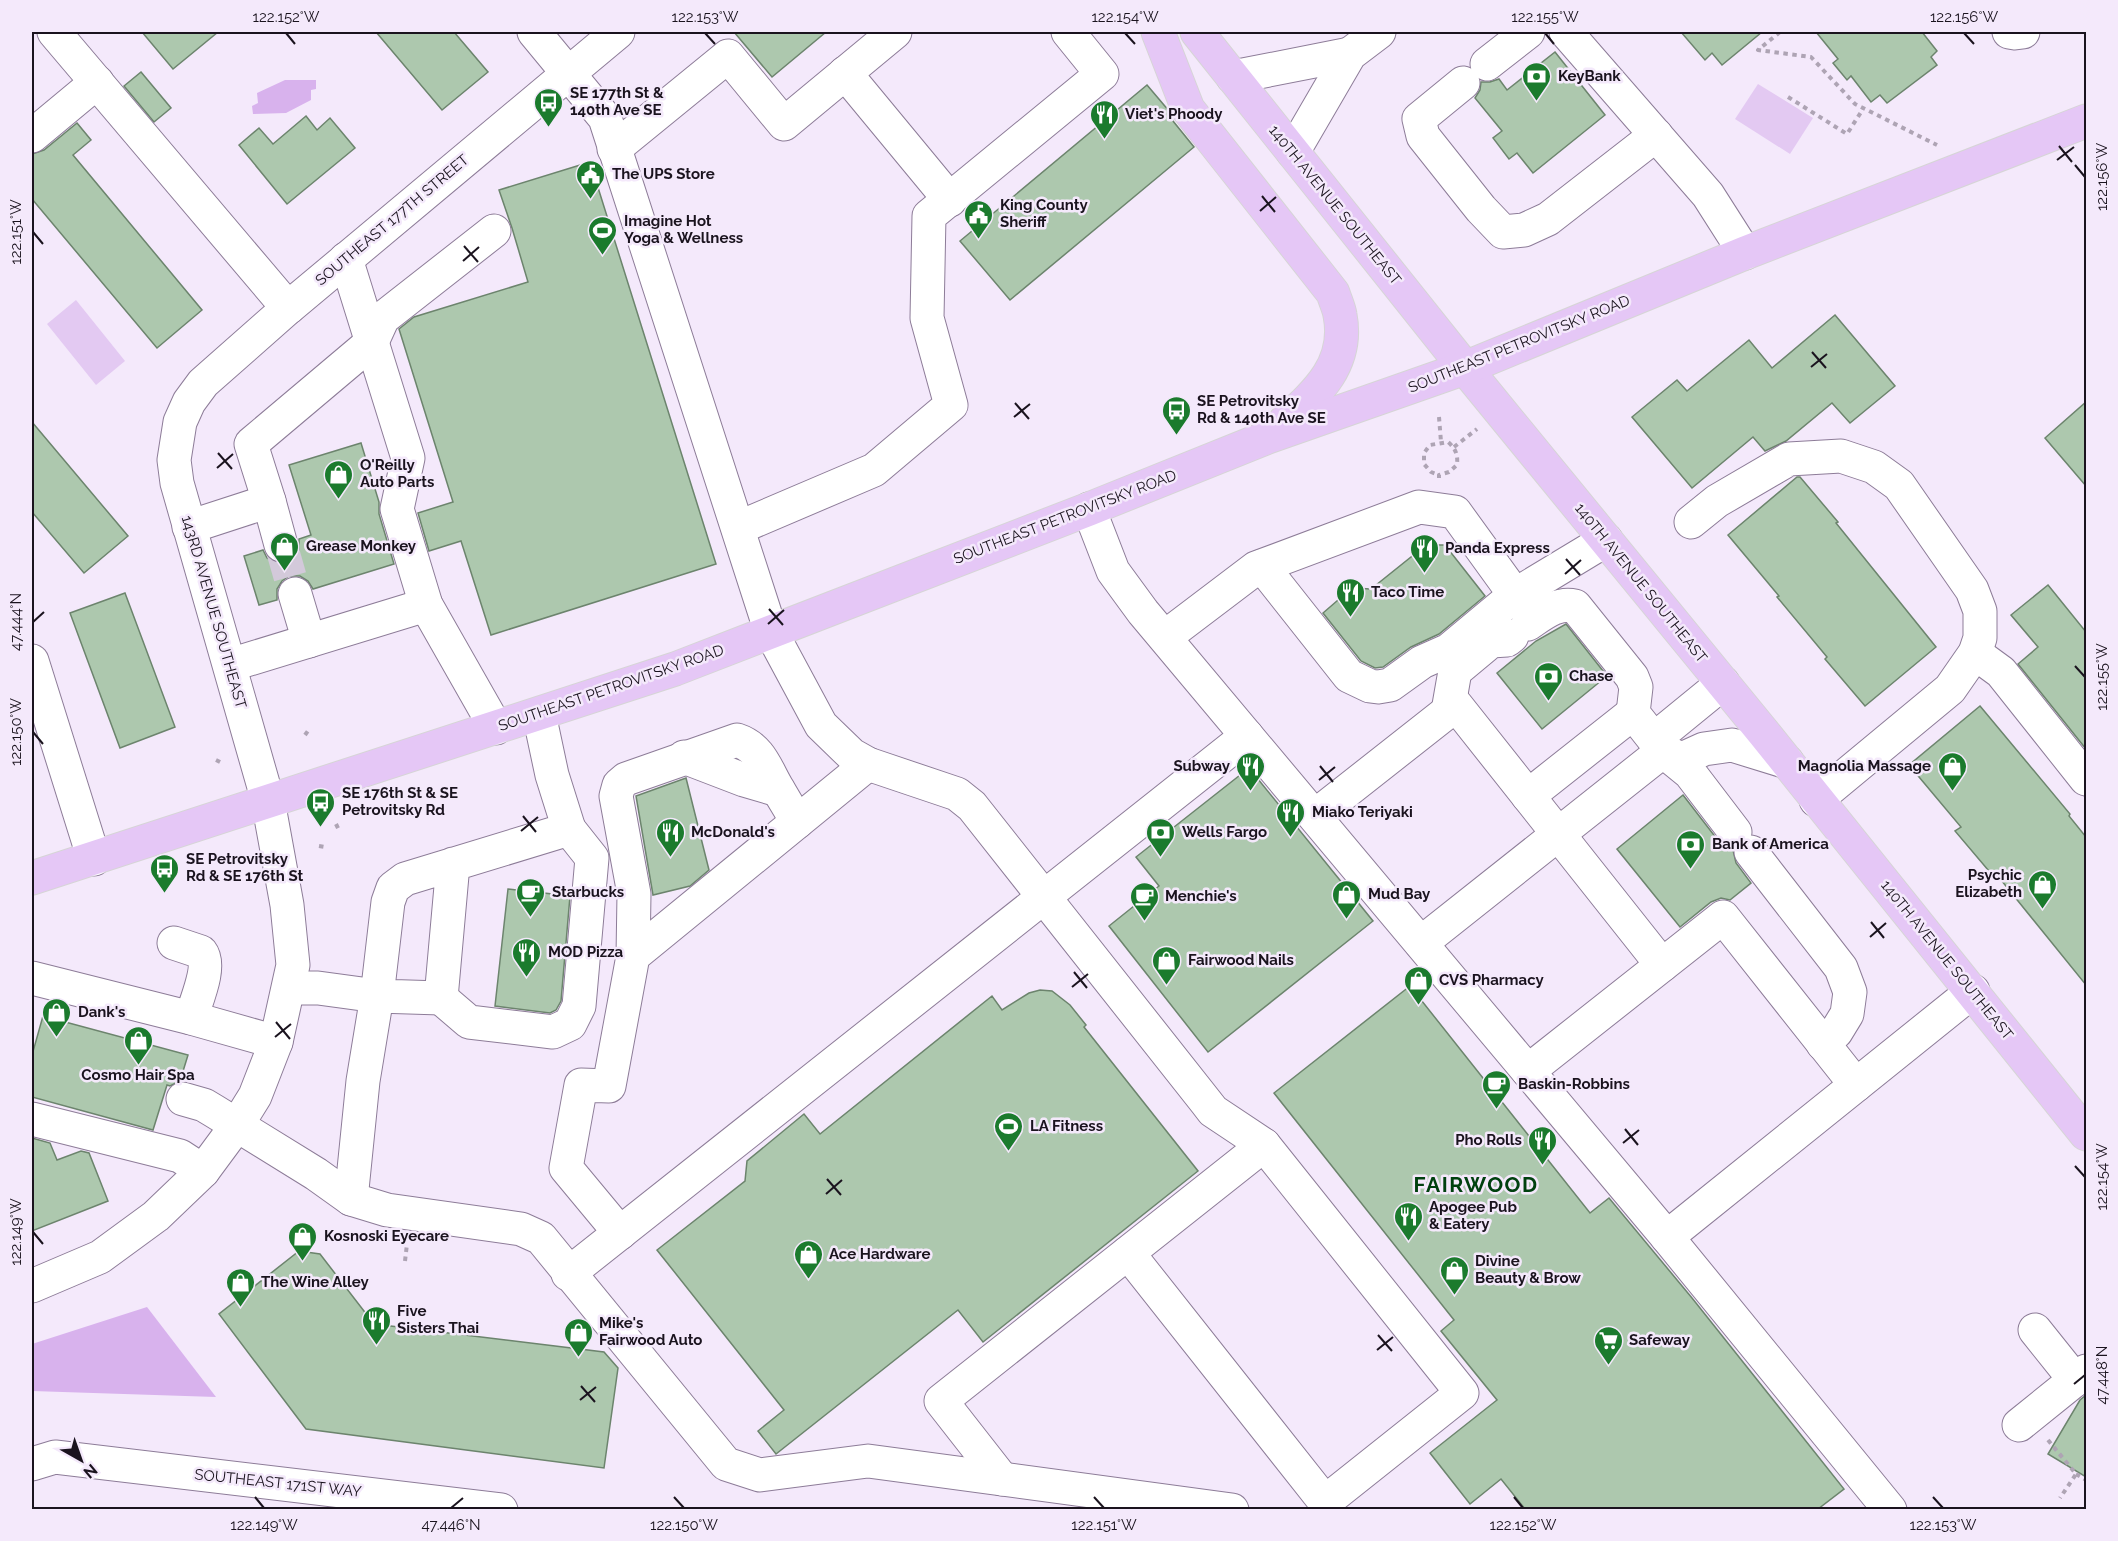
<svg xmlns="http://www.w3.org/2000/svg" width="2118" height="1541" font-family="Raleway,sans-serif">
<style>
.green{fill:#e3c9f2}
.water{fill:#d8b2ed}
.building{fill:#adc8ae;stroke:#6c846d;stroke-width:1.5}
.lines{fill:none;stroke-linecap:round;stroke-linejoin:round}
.minor-tunnel{stroke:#d3c9da;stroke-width:33;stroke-dasharray:33 16;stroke-linecap:butt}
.minor-casing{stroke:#8d7c98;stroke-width:35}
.major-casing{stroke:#d6d5d6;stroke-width:35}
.path{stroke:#aea4b4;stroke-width:4;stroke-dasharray:4.5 4.5;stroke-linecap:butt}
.minor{stroke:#fff;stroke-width:33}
.major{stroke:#e5c7f6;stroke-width:33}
.ticks{fill:none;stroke:#1a131e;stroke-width:2}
.labels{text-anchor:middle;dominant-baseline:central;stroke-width:5;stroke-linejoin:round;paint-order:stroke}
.poi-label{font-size:15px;font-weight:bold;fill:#1a131e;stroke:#f4e9fb;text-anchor:start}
.street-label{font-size:15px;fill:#1a131e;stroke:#f4e9fb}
.district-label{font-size:21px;font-weight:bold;letter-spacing:1.5px;fill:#00410f;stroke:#f4e9fb}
.neatline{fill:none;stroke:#1a131e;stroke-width:2}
.ticks-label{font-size:15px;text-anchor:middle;fill:#1a131e}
</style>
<rect width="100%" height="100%" fill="#f4e9fb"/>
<g class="green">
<polygon points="1758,84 1813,118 1790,154 1735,119"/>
<polygon points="76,300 125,361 96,385 47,324"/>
</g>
<g class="water">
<polygon points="285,80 316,80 316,89 311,90 311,100 286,113 253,114 252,106 258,103 257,93"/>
<polygon points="147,1307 216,1397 32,1391 32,1344"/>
</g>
<g class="building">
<polygon points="142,32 218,32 173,69"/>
<polygon points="376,32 454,32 488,72 442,110"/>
<polygon points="734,32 826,32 772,77"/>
<polygon points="1681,32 1762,32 1722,65 1712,53 1705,60"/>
<polygon points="1816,32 1922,32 1937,51 1931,57 1937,65 1887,103 1880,95 1871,102 1851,76 1847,80 1833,63 1838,59"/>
<polygon points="1555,52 1605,115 1533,173 1517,153 1509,159 1493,138 1502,131 1475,98 1480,90 1481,82 1490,82 1499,79 1507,90"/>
<polygon points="141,72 171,108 154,122 124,86"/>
<polygon points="1147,85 1169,111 1173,121 1194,147 1010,300 960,241"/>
<polygon points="306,116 317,130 330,118 355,148 287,204 239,145 259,128 273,144"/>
<polygon points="77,123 91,140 73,155 202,310 157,348 32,199 32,154 44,150"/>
<polygon points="590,162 716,564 491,635 461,541 429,551 418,513 453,502 399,329 414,317 528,282 512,228 499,190"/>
<polygon points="1835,315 1895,386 1850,423 1832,403 1786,441 1765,451 1753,437 1692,488 1632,417 1677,380 1687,391 1749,340 1772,368"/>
<polygon points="2086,402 2086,486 2045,438"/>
<polygon points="32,422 128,536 84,573 32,512"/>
<polygon points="361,443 379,502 379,514 394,564 313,589 308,581 300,576 289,576 282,581 277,589 277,600 259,605 244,556 263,550 267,558 276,563 286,563 295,558 299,550 299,539 311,535 289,465"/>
<polygon points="1797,477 1800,477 1838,522 1836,523 1936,647 1865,706 1825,659 1827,657 1777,597 1779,596 1728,535"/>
<polygon points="1426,545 1445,545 1485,596 1439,634 1411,647 1383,667 1375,668 1361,661 1323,613 1352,588 1371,589"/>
<polygon points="2048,585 2086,632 2086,749 2018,664 2038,647 2011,615"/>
<polygon points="125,593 175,727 120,748 70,613"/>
<polygon points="1566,624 1607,676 1542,729 1497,673 1536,641"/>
<polygon points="1980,706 2070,814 2069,816 2086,837 2086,985 1997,875 1994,877 1955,831 1961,827 1909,765"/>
<polygon points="1249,768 1373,921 1208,1052 1109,926 1159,886 1136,857"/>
<polygon points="686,778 709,870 690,886 653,895 636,796"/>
<polygon points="1683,795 1720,843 1727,849 1733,850 1736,863 1751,883 1730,900 1721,898 1711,902 1680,927 1617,849"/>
<polygon points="508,889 570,896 561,1001 556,1010 550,1013 495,1006"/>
<polygon points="1410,986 1590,1213 1609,1198 1692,1298 1844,1489 1818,1509 1525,1509 1501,1479 1470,1504 1430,1453 1497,1400 1441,1331 1454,1320 1274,1093"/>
<polygon points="1040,990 1052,991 1070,1005 1086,1025 1084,1027 1198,1171 983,1342 958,1310 776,1454 758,1431 784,1410 657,1250 745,1181 747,1161 804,1114 820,1134 992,996 1002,1010 1029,993"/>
<polygon points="43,1016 188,1055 180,1081 170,1086 167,1085 153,1130 32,1097 32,1055"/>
<polygon points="32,1138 50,1143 57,1160 81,1151 89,1153 108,1201 32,1231"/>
<polygon points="299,1251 320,1254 374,1324 604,1352 618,1368 604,1468 306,1429 219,1314"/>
<polygon points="2086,1395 2086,1477 2048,1454 2080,1400"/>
</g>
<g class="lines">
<polyline class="minor-tunnel" points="281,545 295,594"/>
<defs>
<g id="minor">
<polyline points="54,32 288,308"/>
<polyline points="534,32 605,118 771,632 821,725 852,755 868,764 957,794 972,806 1206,1102 1213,1111 1264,1145 1462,1393 1325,1502 1327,1510"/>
<polyline points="1566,32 1708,195 1745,253"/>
<polyline points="2009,32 2015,33 2023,32"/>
<polyline points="1487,64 1528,32"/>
<polyline points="845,73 950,200"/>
<polyline points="1233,77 1350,54"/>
<polyline points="1463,83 1419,119 1423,136 1481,209 1503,232 1524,230 1548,219 1656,135"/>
<polyline points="32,136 97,82"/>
<polyline points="614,149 728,56 784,124 895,32"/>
<polyline points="1293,152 1350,54 1379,32"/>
<polyline points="346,259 408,458 397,509 426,605 496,728"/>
<polyline points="269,501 281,545"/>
<polyline points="1089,509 1113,571 1143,612 1667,1237 1890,1510"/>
<polyline points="1691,522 1717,501 1789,459 1841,456 1874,467 1899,485 1972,590 1980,611 1980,638 1975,653 1950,689 1816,800"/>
<polyline points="189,527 269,501 251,444 372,342 383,318 494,231"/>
<polyline points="738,528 874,470 951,405 927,318 929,216 1102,74 1068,32"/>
<polyline points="1262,566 1349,676 1370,686 1378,687 1390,685 1422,662 1449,650 1515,595 1606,540"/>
<polyline points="295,594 309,641"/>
<path d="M1528,624c15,-10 29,-22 47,-18l57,71 4,10 -3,26 30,38 27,22 45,59"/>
<polyline points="1165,637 1256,568 1419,507 1455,512 1515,595"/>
<polyline points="1975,653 2001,672 2086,779"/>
<polyline points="32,661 94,859"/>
<polyline points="230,665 426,605"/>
<polyline points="1448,711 1455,671 1491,641 1507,640 1512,636"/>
<polyline points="1663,751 1682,759 1704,749 1732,745 1787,762"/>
<polyline points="1663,751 1663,732 1723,683"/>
<polyline points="684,757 744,780 778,790"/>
<polyline points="1528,796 1633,713"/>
<polyline points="1315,816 1456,705 1662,965"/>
<polyline points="1751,852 1841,968 1850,992 1847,1014 1836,1032 1823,1044"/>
<polyline points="453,864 441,998 377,996 388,902 393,888 405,879 569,829 552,775 539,714"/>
<path d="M174,943l27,9c11,14 -5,49 -10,66"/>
<polyline points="1421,943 1663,751"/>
<path d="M633,956l1,-62 -18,-98 3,-11 7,-6 111,-39c24,8 29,29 41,49 6,11 13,21 19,33"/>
<polyline points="32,978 191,1018 276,1042"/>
<polyline points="289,988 318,988 377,996 363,1081 351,1199"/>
<polyline points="441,998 469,1022 553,1032 570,1024 579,1006 592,858 569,829"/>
<polyline points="1528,1071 1723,917 1856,1085"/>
<polyline points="183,1099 204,1105 214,1111 316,1174 351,1199 387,1210 521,1229 541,1238 726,1464 760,1475 868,1461 1232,1510"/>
<polyline points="32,1119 180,1156 203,1171"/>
<polyline points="620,1233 566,1168 581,1085 609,1086 633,956 868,764"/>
<polyline points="1667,1237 1973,991"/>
<polyline points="1128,1253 1325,1502"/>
<polyline points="568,1274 1247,736"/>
<polyline points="32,1286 100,1257 156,1216 203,1171 237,1125 255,1096 276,1042 293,965 287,905 268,801 177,483 174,460 180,422 189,402 203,383 288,308 618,32"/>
<polyline points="2035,1330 2075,1380"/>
<polyline points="2019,1425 2086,1371"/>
<polyline points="32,1464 55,1457 501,1510"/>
<polyline points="1002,1479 941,1401 1264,1145"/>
</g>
<g id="major">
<path d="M1158,32l30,77 145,184c2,7 6,15 7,22 10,52 -27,81 -61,112"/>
<polyline points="1197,32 1465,368 1763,732 2086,1134"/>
<polyline points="32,878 675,669 1089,509 1268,437 1465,368 1745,253 2086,121"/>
</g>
</defs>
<use href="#minor" class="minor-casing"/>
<use href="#major" class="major-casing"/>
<g class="path">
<polyline points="1780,32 1758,50 1811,57 1855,104 1937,145"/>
<polyline points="1788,97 1847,134 1863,109"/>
<polyline points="1439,417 1441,442"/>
<polyline points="1454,447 1477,429"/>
<path d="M1439,478v-3l10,-3 8,-7c1,-10 -1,-16 -9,-23l-18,3 -6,8v11l7,8 8,3"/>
<polyline points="305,735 310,728"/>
<polyline points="216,760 224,764"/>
<polyline points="336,824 339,830"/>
<polyline points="319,846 325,847"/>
<polyline points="236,877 238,871"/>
<polyline points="405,1261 407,1244"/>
<polyline points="2048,1440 2076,1474 2060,1498"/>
<polyline points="2076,1474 2086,1480"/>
</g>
<use href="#minor" class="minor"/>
<use href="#major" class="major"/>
</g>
<path class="ticks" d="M286,33l9,11M705,33l10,11M1125,33l10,11M1545,33l9,11M1964,33l10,11M2059,146l13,16M2057,160l17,-13M2075,165l10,12M1262,196l13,16M1260,211l16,-14M33,232l10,12M464,246l14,16M463,261l16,-14M1812,352l14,16M1811,367l16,-13M1015,403l14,16M1014,417l16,-13M218,453l14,16M217,468l16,-14M1566,559l14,16M1565,574l16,-14M769,609l14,16M33,622l11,-10M768,624l16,-14M2075,666l10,11M33,732l10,12M1320,766l13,16M1319,780l16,-13M523,816l13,16M521,831l17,-14M1871,922l13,16M1870,937l16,-14M1074,972l13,16M1072,987l16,-13M276,1022l14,17M275,1037l16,-13M1625,1129l13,16M1623,1143l16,-13M2075,1166l10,11M827,1179l14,16M826,1194l16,-14M33,1232l10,12M1378,1335l14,16M1377,1350l16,-13M2074,1384l11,-9M581,1386l14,16M580,1400l16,-13M255,1497l9,11M674,1497l10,11M1094,1497l10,11M1514,1497l9,11M1933,1497l10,11M451,1508l12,-10"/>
<defs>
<symbol id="bank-pin" viewBox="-11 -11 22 30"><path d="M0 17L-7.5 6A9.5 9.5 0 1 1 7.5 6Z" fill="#1b7b2d" stroke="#f4e9fb"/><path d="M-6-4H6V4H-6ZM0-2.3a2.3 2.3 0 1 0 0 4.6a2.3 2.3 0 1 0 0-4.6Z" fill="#fff"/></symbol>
<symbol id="bus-pin" viewBox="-11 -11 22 30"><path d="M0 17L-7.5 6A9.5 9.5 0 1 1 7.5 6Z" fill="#1b7b2d" stroke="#f4e9fb"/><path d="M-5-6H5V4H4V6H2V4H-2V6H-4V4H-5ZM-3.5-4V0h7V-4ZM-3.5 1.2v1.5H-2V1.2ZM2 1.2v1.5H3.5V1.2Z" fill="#fff"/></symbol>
<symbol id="restaurant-pin" viewBox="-11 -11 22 30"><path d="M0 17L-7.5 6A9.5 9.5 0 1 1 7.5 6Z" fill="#1b7b2d" stroke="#f4e9fb"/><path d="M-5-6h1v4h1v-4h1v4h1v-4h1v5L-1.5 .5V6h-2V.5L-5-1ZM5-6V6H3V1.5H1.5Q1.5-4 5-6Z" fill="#fff"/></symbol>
<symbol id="civic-pin" viewBox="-11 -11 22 30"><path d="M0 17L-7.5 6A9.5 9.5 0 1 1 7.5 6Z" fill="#1b7b2d" stroke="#f4e9fb"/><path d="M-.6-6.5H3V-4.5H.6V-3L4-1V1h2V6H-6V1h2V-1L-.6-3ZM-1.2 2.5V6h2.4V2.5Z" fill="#fff"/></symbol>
<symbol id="stadium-pin" viewBox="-11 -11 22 30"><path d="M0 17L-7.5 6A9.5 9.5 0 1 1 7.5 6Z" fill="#1b7b2d" stroke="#f4e9fb"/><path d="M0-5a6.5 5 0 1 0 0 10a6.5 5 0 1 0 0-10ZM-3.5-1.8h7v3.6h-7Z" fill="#fff"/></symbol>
<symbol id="shop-pin" viewBox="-11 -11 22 30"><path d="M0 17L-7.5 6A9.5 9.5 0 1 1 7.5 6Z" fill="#1b7b2d" stroke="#f4e9fb"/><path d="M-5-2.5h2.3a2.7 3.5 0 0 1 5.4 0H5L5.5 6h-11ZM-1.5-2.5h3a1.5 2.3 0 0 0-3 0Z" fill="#fff"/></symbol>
<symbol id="cafe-pin" viewBox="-11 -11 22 30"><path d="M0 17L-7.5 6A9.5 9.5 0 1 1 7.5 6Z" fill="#1b7b2d" stroke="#f4e9fb"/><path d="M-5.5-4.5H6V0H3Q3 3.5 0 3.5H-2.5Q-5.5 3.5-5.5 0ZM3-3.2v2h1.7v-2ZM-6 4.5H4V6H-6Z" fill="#fff"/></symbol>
<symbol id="supermarket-pin" viewBox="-11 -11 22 30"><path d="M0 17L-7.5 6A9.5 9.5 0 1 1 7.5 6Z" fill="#1b7b2d" stroke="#f4e9fb"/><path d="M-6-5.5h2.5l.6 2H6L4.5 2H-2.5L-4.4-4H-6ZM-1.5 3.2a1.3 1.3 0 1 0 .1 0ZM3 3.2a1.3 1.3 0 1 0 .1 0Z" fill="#fff"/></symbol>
</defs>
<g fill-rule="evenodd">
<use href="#bank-pin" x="1520" y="60" width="33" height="45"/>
<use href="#bus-pin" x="532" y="86" width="33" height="45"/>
<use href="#restaurant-pin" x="1088" y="98" width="33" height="45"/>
<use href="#civic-pin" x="574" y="158" width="33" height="45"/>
<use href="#civic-pin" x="962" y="198" width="33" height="45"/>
<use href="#stadium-pin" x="586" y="214" width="33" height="45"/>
<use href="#bus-pin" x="1160" y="394" width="33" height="45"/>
<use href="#shop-pin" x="322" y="458" width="33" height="45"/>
<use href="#shop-pin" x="268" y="530" width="33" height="45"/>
<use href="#restaurant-pin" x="1408" y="532" width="33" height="45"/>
<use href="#restaurant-pin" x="1334" y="576" width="33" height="45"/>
<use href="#bank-pin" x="1532" y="660" width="33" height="45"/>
<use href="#restaurant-pin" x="1234" y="750" width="33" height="45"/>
<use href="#shop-pin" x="1936" y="750" width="33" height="45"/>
<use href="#bus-pin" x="304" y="786" width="33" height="45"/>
<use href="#restaurant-pin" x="1274" y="796" width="33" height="45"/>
<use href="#restaurant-pin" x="654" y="816" width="33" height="45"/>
<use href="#bank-pin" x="1144" y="816" width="33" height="45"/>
<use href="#bank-pin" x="1674" y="828" width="33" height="45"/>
<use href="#bus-pin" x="148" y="852" width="33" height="45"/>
<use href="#shop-pin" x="2026" y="868" width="33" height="45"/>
<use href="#cafe-pin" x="514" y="876" width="33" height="45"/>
<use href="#shop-pin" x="1330" y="878" width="33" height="45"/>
<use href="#cafe-pin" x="1128" y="880" width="33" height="45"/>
<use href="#restaurant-pin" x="510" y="936" width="33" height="45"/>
<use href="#shop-pin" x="1150" y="944" width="33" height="45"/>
<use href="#shop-pin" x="1402" y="964" width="33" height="45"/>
<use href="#shop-pin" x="40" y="996" width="33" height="45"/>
<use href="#shop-pin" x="122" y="1024" width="33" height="45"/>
<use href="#cafe-pin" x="1480" y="1068" width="33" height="45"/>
<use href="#stadium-pin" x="992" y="1110" width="33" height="45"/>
<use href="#restaurant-pin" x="1526" y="1124" width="33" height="45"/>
<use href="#restaurant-pin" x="1392" y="1200" width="33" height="45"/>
<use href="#shop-pin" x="286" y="1220" width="33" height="45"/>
<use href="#shop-pin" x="792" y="1238" width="33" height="45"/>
<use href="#shop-pin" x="1438" y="1254" width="33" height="45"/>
<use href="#shop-pin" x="224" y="1266" width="33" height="45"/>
<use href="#restaurant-pin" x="360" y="1304" width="33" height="45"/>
<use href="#shop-pin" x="562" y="1316" width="33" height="45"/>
<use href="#supermarket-pin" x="1592" y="1324" width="33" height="45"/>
</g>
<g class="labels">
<g class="poi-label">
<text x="1558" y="76">KeyBank</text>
<text x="570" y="93">SE 177th St &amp;<tspan x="570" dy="17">140th Ave SE</tspan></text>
<text x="1125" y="114">Viet's Phoody</text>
<text x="612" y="174">The UPS Store</text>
<text x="1000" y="205">King County<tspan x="1000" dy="17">Sheriff</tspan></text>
<text x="624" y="221">Imagine Hot<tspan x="624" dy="17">Yoga &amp; Wellness</tspan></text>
<text x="1197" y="401">SE Petrovitsky<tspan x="1197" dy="17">Rd &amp; 140th Ave SE</tspan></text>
<text x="360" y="465">O'Reilly<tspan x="360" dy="17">Auto Parts</tspan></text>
<text x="306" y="546">Grease Monkey</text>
<text x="1445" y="548">Panda Express</text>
<text x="1371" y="592">Taco Time</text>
<text x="1569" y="676">Chase</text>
<text x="1230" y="766" text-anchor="end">Subway</text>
<text x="1931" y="766" text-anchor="end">Magnolia Massage</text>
<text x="342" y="793">SE 176th St &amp; SE<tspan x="342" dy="17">Petrovitsky Rd</tspan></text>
<text x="1312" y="812">Miako Teriyaki</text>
<text x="691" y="832">McDonald's</text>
<text x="1182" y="832">Wells Fargo</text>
<text x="1712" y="844">Bank of America</text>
<text x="186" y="859">SE Petrovitsky<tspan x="186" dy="17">Rd &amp; SE 176th St</tspan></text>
<text x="2022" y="875" text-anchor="end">Psychic<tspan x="2022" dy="17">Elizabeth</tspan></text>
<text x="552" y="892">Starbucks</text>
<text x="1368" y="894">Mud Bay</text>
<text x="1165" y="896">Menchie's</text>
<text x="548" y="952">MOD Pizza</text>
<text x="1188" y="960">Fairwood Nails</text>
<text x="1439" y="980">CVS Pharmacy</text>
<text x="78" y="1012">Dank's</text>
<text x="138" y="1075" text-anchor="middle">Cosmo Hair Spa</text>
<text x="1518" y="1084">Baskin-Robbins</text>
<text x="1030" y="1126">LA Fitness</text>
<text x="1522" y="1140" text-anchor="end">Pho Rolls</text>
<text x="1429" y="1207">Apogee Pub<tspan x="1429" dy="17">&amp; Eatery</tspan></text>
<text x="324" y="1236">Kosnoski Eyecare</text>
<text x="829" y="1254">Ace Hardware</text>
<text x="1475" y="1261">Divine<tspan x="1475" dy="17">Beauty &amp; Brow</tspan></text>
<text x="261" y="1282">The Wine Alley</text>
<text x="397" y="1311">Five<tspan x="397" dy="17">Sisters Thai</tspan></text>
<text x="599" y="1323">Mike's<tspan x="599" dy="17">Fairwood Auto</tspan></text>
<text x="1629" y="1340">Safeway</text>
</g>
<g class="street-label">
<text transform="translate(1335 205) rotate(51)">140TH AVENUE SOUTHEAST</text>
<text transform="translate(392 220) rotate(-40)">SOUTHEAST 177TH STREET</text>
<text transform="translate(1519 344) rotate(-22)">SOUTHEAST PETROVITSKY ROAD</text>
<text transform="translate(1065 517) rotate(-21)">SOUTHEAST PETROVITSKY ROAD</text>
<text transform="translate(1641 583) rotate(51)">140TH AVENUE SOUTHEAST</text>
<text transform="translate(214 612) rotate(74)">143RD AVENUE SOUTHEAST</text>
<text transform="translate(611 688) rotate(-19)">SOUTHEAST PETROVITSKY ROAD</text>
<text transform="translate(1947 960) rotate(51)">140TH AVENUE SOUTHEAST</text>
<text transform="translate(278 1483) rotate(6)">SOUTHEAST 171ST WAY</text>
</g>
<g class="district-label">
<text x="1476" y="1184">FAIRWOOD</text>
</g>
</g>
<rect width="2118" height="1541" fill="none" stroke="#f4e9fb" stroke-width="66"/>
<g transform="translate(81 1460) rotate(140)" stroke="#f4e9fb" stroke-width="4.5" paint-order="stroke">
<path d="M0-4.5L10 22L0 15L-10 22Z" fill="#1a131e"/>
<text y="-9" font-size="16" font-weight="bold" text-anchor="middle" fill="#1a131e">N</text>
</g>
<rect x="33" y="33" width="2052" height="1475" class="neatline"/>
<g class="ticks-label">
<text x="286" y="22">122.152°W</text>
<text x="705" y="22">122.153°W</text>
<text x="1125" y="22">122.154°W</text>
<text x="1545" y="22">122.155°W</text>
<text x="1964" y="22">122.156°W</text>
<text transform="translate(2102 177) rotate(-90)" y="5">122.156°W</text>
<text transform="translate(16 232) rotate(-90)" y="5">122.151°W</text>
<text transform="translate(16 622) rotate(-90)" y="5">47.444°N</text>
<text transform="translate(2102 677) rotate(-90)" y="5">122.155°W</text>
<text transform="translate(16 732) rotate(-90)" y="5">122.150°W</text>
<text transform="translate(2102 1177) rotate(-90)" y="5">122.154°W</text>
<text transform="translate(16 1232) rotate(-90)" y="5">122.149°W</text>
<text transform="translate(2102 1375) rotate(-90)" y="5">47.448°N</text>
<text x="264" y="1530">122.149°W</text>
<text x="451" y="1530">47.446°N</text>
<text x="684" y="1530">122.150°W</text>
<text x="1104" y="1530">122.151°W</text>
<text x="1523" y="1530">122.152°W</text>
<text x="1943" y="1530">122.153°W</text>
</g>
</svg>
